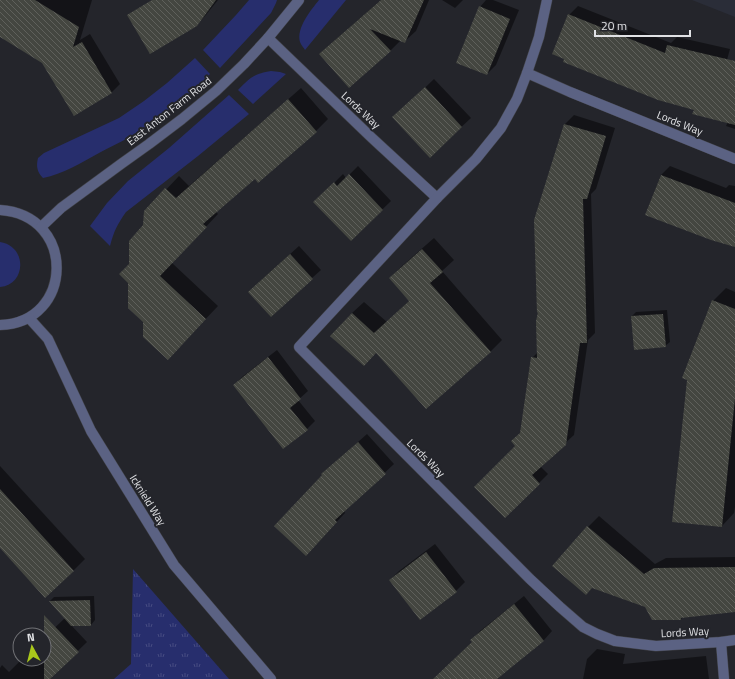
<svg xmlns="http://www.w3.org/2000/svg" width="735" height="679" font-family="'Titillium Web',sans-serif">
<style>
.built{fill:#2a2d38}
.grass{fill:#272e6d}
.park{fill:url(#park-tufts)}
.shadow{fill:#0007}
.building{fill:url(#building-back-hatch)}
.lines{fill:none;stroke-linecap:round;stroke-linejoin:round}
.minor-casing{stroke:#424349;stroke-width:11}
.minor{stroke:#5b6283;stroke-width:10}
.labels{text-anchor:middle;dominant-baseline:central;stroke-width:4;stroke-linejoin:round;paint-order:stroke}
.street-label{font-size:11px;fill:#e1e2e5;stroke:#24252b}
</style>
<defs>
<pattern id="park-tufts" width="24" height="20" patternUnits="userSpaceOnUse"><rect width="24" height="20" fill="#272e6d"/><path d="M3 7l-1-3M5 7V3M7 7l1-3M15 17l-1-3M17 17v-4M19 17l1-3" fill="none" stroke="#464c82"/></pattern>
<pattern id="building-back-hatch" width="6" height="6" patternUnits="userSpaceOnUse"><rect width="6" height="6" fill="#444640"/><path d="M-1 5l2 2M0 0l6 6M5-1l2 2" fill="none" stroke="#5f605b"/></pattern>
</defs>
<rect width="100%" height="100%" fill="#24252b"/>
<polygon class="built" points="692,0 735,0 735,17"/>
<g class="grass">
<polygon points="249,0 277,0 276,3 271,13 220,68 203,50 236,15"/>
<path d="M319,0h27l-41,50c-1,-2 -4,-5 -5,-8 -4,-14 11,-32 19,-42z"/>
<path d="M195,58l15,16c-24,25 -52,46 -82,64 -9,5 -20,10 -29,15 -18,10 -36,21 -56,25 -6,-6 -7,-12 -5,-20l6,-5 75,-35 25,-17 23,-18z"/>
<path d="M271,71l9,1 6,2 -33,30 -15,-14c12,-12 15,-16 33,-19z"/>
<path d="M229,95l20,19 -51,42 -72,56c-9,13 -12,19 -16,34l-20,-20 17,-23 21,-22 41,-33z"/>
<path d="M0,242c27,4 27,42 0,45z"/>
</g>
<polygon class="park" points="133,569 229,679 114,679 131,664"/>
<g class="shadow">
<polygon points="0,0 92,0 80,40 90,34 120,84 112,92 74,114 43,62 0,36"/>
<polygon points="159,0 218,0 205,16 196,26"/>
<polygon points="381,0 429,0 416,31 405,41 401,40 391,50 349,87 332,43"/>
<polygon points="442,0 463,0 455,8"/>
<polygon points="486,0 493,0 519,10 496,65 487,74 480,7"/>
<polygon points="578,6 671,43 677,37 730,49 725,67 735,70 735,129 726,126 728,122 695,109 569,15"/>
<polygon points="434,79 471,118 430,156 403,109"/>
<polygon points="301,88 328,119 316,131 255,178 216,212 218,214 172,263 218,306 180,346 144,322 130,264 144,226 145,212 179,176 189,186"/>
<polygon points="574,115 615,128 596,189 591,194 595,333 588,340 574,435 540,466 548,474 505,517 517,446 521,432 532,358 538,352 539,309 535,220 565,124"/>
<polygon points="358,166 391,201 351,240 315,202 343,174 346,178"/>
<polygon points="670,166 726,188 729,185 735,186 735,246 646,214 661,175"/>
<polygon points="434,238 454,260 442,271 502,340 490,352 426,408 352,313 364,302 387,322 410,300 390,278 402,266"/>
<polygon points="299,246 321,270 312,278 258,283"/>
<polygon points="726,288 735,292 735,507 734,513 722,526 713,301"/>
<polygon points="667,310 670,342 665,346 632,316 636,312"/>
<polygon points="277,350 308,391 298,400 315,421 307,429 284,448 234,385 242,377"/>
<polygon points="367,434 394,464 344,511 345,513 314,546 331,466"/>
<polygon points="0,466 85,559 73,571 0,546"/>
<polygon points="599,516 655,564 666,558 735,557 735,611 683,617 681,619 646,606 554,566 588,527"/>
<polygon points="435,544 465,582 456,591 420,619 390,580 399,571"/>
<polygon points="94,596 95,620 91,625 71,625 87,642 49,679 0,679 0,668 2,665 9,672 22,659 44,659 44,638 65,618 50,601 54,597"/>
<polygon points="524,596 552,631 544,640 496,679 434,679 473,642 472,640 480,631"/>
<polygon points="597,649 625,654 623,664 706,656 709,679 583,679 587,659"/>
</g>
<g class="building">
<polygon points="0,0 35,0 79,27 73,47 82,42 112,93 74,116 42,63 0,37"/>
<polygon points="152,0 216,0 197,26 150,54 127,15"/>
<polygon points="381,0 424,0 405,43 370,29 391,51 349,88 319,54"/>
<polygon points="479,6 510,19 487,75 456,63"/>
<polygon points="568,14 665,53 667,45 735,61 735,125 692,114 694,110 658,100 563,62 564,59 552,54"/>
<polygon points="425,87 462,127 430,158 392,117"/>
<polygon points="288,99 317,132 258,183 255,179 203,224 207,227 160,276 206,319 168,360 143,337 143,322 128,308 128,283 119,274 129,264 129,241 143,225 144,211 165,188 176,198"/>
<polygon points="564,124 606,136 587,199 583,199 587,343 580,343 566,445 532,475 540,484 505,518 474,487 515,446 511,441 520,433 531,357 537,358 536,321 538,312 537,313 534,220"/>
<polygon points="349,174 383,210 351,241 313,202 334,182 337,186"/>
<polygon points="661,175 735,203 735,247 711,240 645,215"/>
<polygon points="422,249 443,272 430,283 491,352 426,409 376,353 364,366 330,336 352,313 374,333 409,301 389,278"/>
<polygon points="290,254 313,279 271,317 248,292"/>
<polygon points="712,300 735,309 735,398 722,527 672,522 687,380 682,378"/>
<polygon points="663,314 666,347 634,350 631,316"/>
<polygon points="268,357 301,399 290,408 308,430 283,449 233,385"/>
<polygon points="358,442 386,474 335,520 337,522 306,556 274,526 322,475 321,474"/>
<polygon points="0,489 74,571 45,598 0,548"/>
<polygon points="587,526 644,574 654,568 735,567 735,612 681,618 681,620 652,620 645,607 592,588 586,595 552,566"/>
<polygon points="426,552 457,592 420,620 389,580"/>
<polygon points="90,600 91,626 71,626 49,601"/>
<polygon points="514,604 544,641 497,679 433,679 472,642 470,640"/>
<polygon points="44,615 79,652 50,679 44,679"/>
</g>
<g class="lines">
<defs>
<g id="minor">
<polyline points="268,38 372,138 437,198"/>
<polyline points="527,73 539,37 547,0"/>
<polyline points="735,159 570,92 527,73 517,99 501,128 476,159 437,198 299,347 530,579 560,607 583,627 597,634 615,641 656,646 721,642 735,640"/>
<path d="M0,210c77,5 74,113 0,115"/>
<polyline points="41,227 61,208 121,164 149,144 182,119 216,91 244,64 268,38 299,0"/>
<polyline points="29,318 48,339 91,431 174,565 271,679"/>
<polyline points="721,642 724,679"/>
</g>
</defs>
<use href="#minor" class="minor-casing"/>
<use href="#minor" class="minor"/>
</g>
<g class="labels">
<g class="street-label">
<text transform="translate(361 110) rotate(43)">Lords Way</text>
<text transform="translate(169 111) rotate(-38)">East Anton Farm Road</text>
<text transform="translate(680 123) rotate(22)">Lords Way</text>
<text transform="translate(426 458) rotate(45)">Lords Way</text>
<text transform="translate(148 500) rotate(58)">Icknield Way</text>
<text transform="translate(685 632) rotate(-3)">Lords Way</text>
</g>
</g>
<g transform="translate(32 647) rotate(353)"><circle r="19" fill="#24252b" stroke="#707175"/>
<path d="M0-3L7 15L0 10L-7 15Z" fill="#a9c71b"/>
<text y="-6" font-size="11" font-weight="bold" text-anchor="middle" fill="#e1e2e5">N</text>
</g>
<path d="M595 30v6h95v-6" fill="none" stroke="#e1e2e5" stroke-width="2"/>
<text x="601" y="30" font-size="12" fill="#e1e2e5" stroke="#24252b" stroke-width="3" paint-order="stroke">20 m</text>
</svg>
